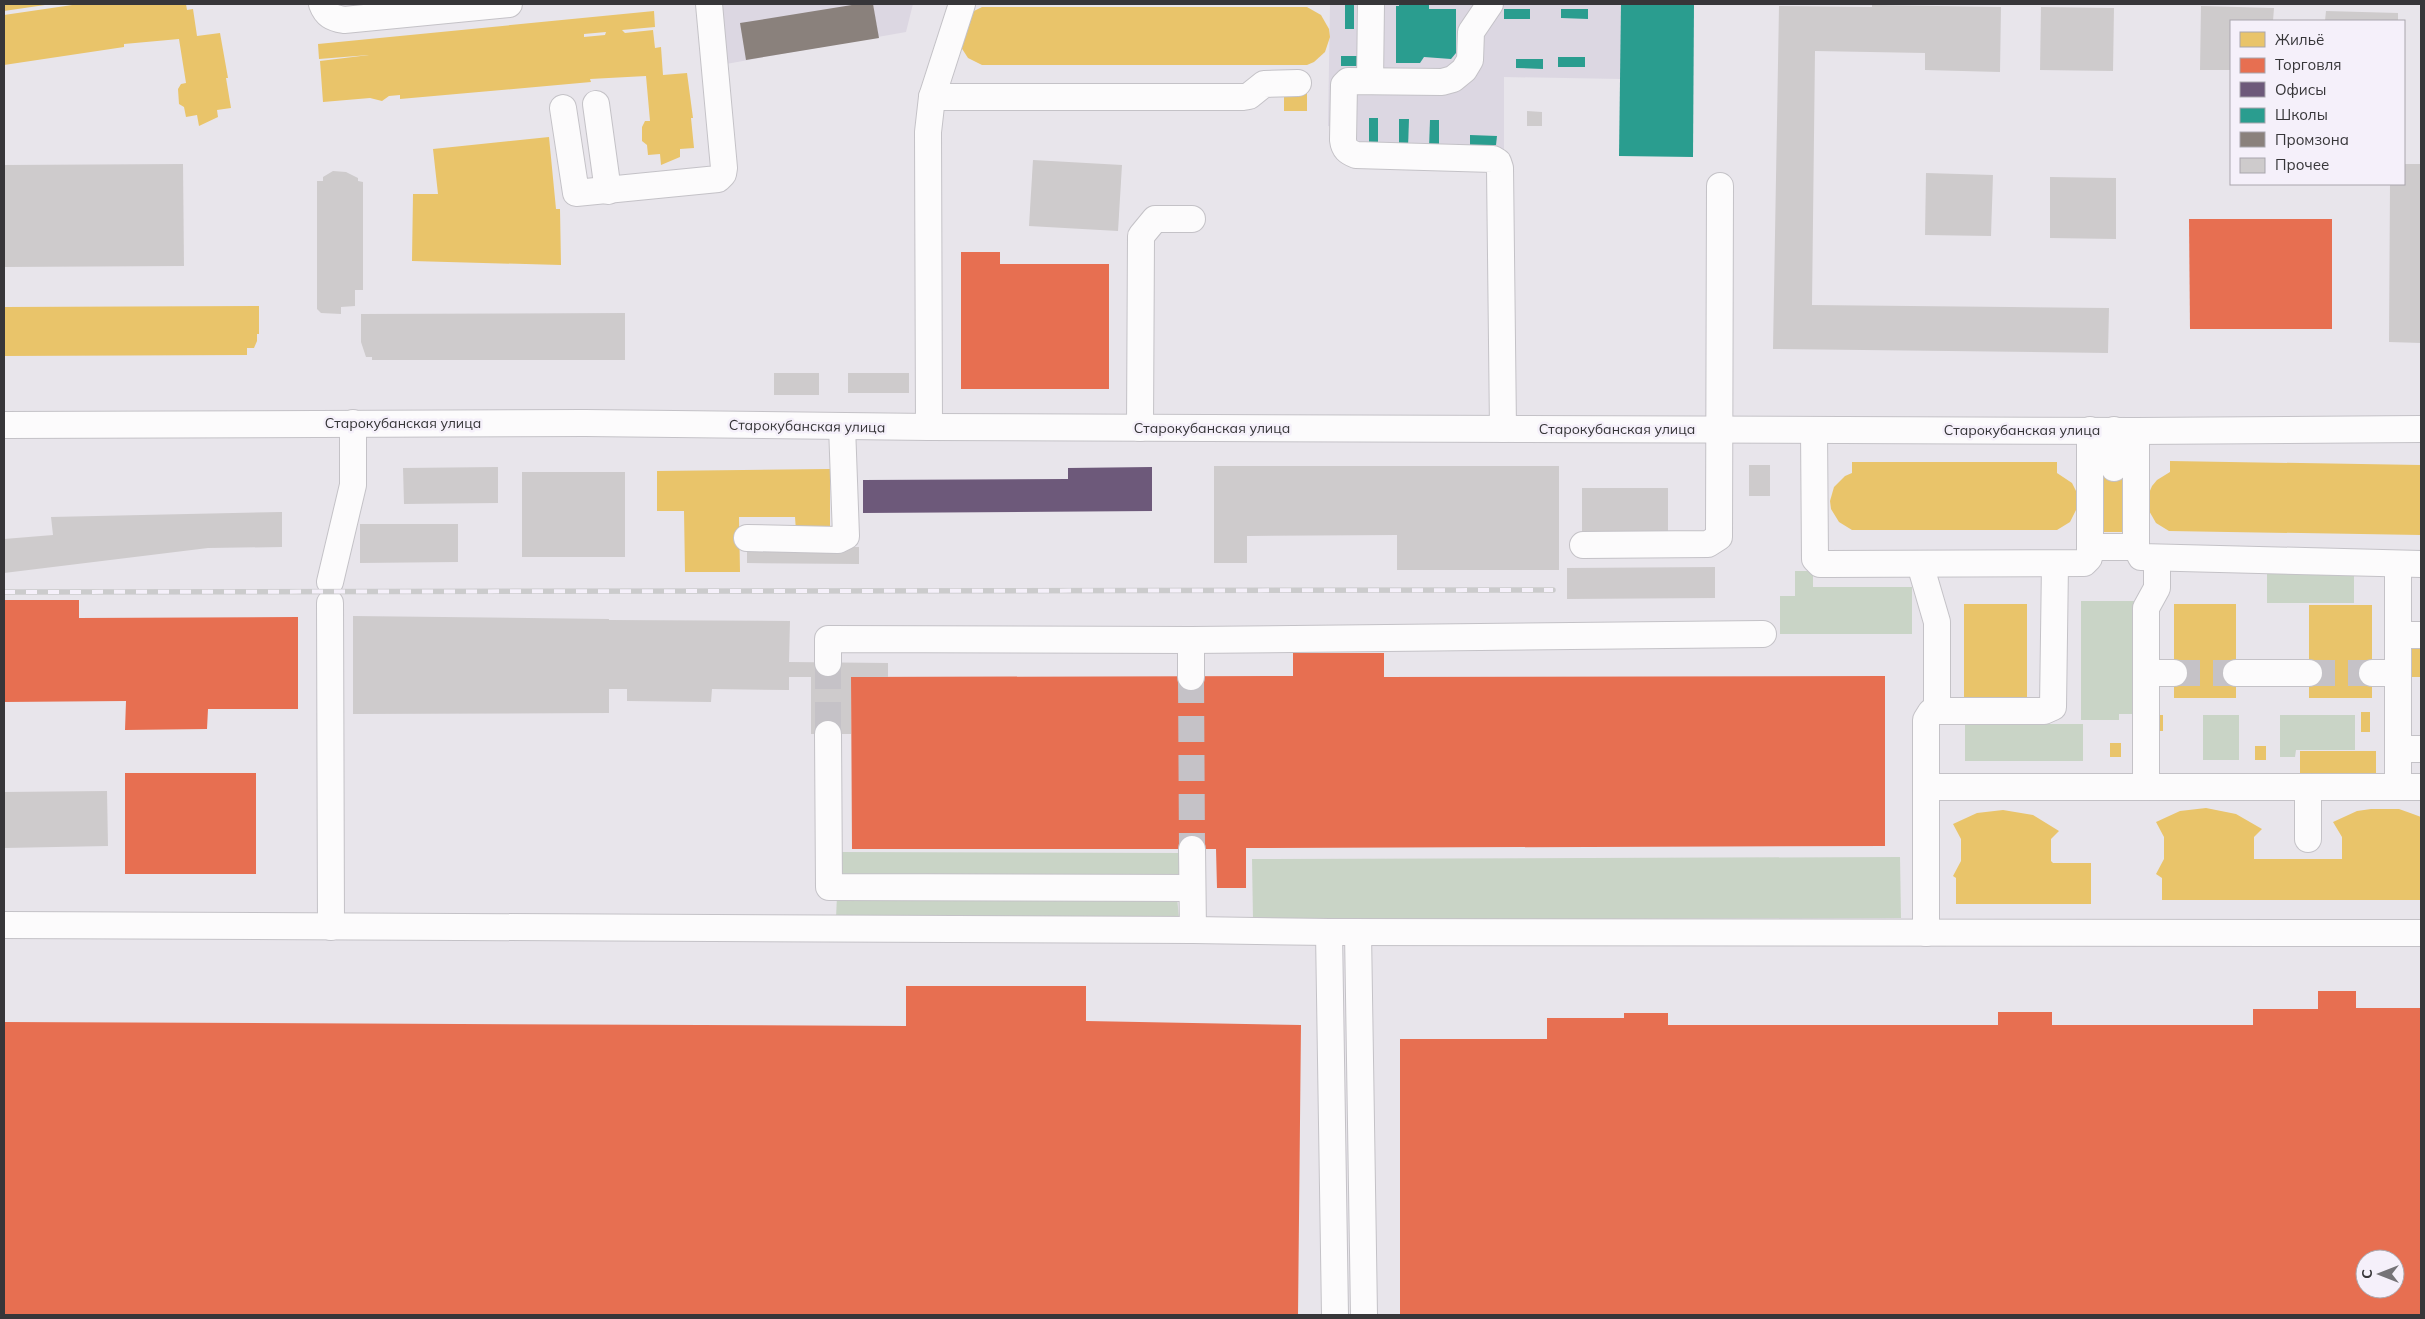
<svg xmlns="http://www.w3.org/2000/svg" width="2425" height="1319" font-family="Mulish,sans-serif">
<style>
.built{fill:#dcd7e2}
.green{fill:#c9d4c6}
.homes{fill:#e9c46a;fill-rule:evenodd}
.shops{fill:#e76f51;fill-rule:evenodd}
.offices{fill:#6d597a}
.schools{fill:#2a9d8f}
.industry{fill:#8a817c}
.building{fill:#cecbcc}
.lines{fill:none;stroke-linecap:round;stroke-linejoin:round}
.minor-tunnel{stroke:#c5c2c7;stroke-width:26;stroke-dasharray:26 13;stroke-linecap:butt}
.minor-casing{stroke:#c4c2c7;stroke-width:28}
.minor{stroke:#fcfbfc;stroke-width:26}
.rail-casing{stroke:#cbcbcc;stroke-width:5.5}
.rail{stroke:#f5f0fa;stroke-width:4;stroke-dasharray:11;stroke-linecap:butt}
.labels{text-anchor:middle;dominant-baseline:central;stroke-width:5;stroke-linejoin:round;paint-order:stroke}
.street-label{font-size:14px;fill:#373639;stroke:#f5f0fa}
</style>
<rect width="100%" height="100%" fill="#e8e5eb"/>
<g class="built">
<polygon points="719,4 913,4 906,32 726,64"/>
<polygon points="1330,4 1621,4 1621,79 1504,77 1504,153 1355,147 1352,128 1328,126"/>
</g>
<g class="green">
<rect x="2267" y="568" width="87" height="35"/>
<polygon points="1795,571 1813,571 1813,587 1912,587 1912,634 1780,634 1780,596 1795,596"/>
<polygon points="2081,601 2138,601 2138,714 2119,714 2119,720 2081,720"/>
<rect x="2203" y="715" width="36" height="45"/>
<polygon points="2280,715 2355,715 2355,750 2296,750 2295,757 2280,757"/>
<rect x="1965" y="724" width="118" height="37"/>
<polygon points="835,852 1180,853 1180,878 835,881"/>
<polygon points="1900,857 1901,918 1253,920 1252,859"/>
<polygon points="837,896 1177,897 1179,918 836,918"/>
</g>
<g class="homes">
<polygon points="4,4 45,4 45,5 4,11"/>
<polygon points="79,4 186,4 187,10 193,9 197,36 220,33 228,78 226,78 231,108 217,110 218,117 199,126 197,115 186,117 184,107 179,104 178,89 181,84 186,83 179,39 124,44 124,47 4,65 4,15"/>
<polygon points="982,7 1307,7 1321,15 1329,29 1330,37 1325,52 1314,62 1307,65 982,65 968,58 959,44 968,14"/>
<path d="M654,11l1,16 -33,3 3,3 28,-3 2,18 6,-1 2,28 24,-2 6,45h-2l3,30 -14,1v8l-19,8 -1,-11 -12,1 -1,-10 -5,-4v-14l3,-6h5l-4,-45 -56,3 1,3 -191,17v-4l-11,1 -7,5 -12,-3 -47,4 -3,-41 49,-6 -50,4 -1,-15zM606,32l-1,3 -21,2v-3z"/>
<rect x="1621" y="75" width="72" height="61"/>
<rect x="1284" y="93" width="23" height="18"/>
<polygon points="549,137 556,209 560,209 561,265 412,261 413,194 438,194 433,149"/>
<polygon points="259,306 259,334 257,334 257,341 254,348 247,348 247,355 4,356 4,307"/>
<polygon points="2170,461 2421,465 2421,535 2169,531 2156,523 2148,509 2149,493 2152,486 2157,480 2170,472"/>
<polygon points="1852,462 2057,462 2057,473 2072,483 2076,491 2077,508 2070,522 2057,530 1852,530 1839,522 1831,509 1830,501 1834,487 1845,476 1852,473"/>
<rect x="2101" y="468" width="25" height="64"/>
<polygon points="830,469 830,531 796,531 795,517 739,517 740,572 685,572 684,511 657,511 657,471"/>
<rect x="1964" y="604" width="63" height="94"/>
<rect x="2174" y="604" width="62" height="94"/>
<rect x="2309" y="605" width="63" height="93"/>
<rect x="2408" y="645" width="13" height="32"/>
<rect x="2361" y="712" width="9" height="20"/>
<rect x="2154" y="715" width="9" height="16"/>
<rect x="2110" y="743" width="11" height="14"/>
<rect x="2255" y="746" width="11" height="14"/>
<rect x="2300" y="751" width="76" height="25"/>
<polygon points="2206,808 2236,814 2262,829 2254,837 2254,859 2342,859 2342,837 2333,822 2357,811 2371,809 2399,809 2413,814 2421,817 2421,900 2162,900 2162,878 2156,874 2164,859 2164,837 2156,822 2180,811"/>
<polygon points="2003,810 2033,815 2059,831 2051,839 2051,861 2053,863 2091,863 2091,904 1956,904 1956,878 1953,876 1961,861 1961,839 1953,824 1977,813"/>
</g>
<g class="shops">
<polygon points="2189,219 2332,219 2332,329 2190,329"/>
<polygon points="961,252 1000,252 1000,264 1109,264 1109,389 961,389"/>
<polygon points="4,600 79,600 79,618 298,617 298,709 208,709 207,729 125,730 126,701 4,702"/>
<polygon points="1293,653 1384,653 1384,677 1885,676 1885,846 1246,848 1246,888 1217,888 1216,849 852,849 851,677 1293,676"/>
<rect x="125" y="773" width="131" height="101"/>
<polygon points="906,986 1086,986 1086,1021 1301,1025 1298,1315 4,1315 4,1022 906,1026"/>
<path d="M2318,991h38v17h65v307h-1021v-276h147v-21h77v-5h44v12h330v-13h54v13h201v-16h65zM2365,1259h30v30h-30z"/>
</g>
<polygon class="offices" points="1152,467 1152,511 863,513 863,480 1068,479 1068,468"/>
<g class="schools">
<rect x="1345" y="4" width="9" height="25"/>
<polygon points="1399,4 1429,4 1429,9 1456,9 1456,53 1451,59 1424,57 1420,63 1396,63 1396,6 1399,6"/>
<polygon points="1621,4 1694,4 1693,157 1619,156"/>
<rect x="1504" y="9" width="26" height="10"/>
<polygon points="1561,9 1588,9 1588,19 1561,18"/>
<rect x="1341" y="56" width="19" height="10"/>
<rect x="1558" y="57" width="27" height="10"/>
<polygon points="1516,59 1543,59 1543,69 1516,68"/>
<polygon points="1369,118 1378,118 1378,147 1369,146"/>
<polygon points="1399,119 1409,119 1408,148 1399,148"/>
<polygon points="1430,120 1439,120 1439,148 1429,148"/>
<polygon points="1470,135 1497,136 1496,145 1470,145"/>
</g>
<polygon class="industry" points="858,4 873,4 879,38 746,60 740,23"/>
<g class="building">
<polygon points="1872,5 2001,7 2000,72 1925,70 1925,53 1815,51 1812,305 2109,308 2108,353 1773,349 1779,6 1872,7"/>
<polygon points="2201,6 2274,8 2273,21 2231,21 2231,70 2200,70"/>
<polygon points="2041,7 2114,8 2113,71 2040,70"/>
<polygon points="2326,11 2398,13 2398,21 2325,21"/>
<polygon points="1527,111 1542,112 1542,126 1527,126"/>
<polygon points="1033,160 1122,165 1118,231 1029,226"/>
<polygon points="183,164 184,266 4,267 4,165"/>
<polygon points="2404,164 2421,164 2421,343 2389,342 2390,184 2404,184"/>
<polygon points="333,171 346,172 358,178 358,181 363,182 363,290 355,290 355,306 341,307 341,314 321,313 317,309 317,181 323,181 323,177"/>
<polygon points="1926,173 1993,175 1991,236 1925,235"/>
<polygon points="2050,177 2116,178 2116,239 2050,238"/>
<polygon points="625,313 625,360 372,360 372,357 366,357 361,342 361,314"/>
<rect x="774" y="373" width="45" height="22"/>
<rect x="848" y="373" width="61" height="20"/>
<rect x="1749" y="465" width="21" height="31"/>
<polygon points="1214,466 1559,466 1559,570 1397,570 1397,535 1247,536 1247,563 1214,563"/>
<polygon points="498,467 498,503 404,504 403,468"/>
<rect x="522" y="472" width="103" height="85"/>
<rect x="1582" y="488" width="86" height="46"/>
<polygon points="282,512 282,547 208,548 4,573 4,539 53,535 51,517"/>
<polygon points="360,524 458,524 458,562 360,563"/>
<polygon points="747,546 859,547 859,564 747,563"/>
<polygon points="1715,567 1715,598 1567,599 1567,568"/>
<polygon points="353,616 609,619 609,641 609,620 790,621 789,662 888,663 888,677 851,677 851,734 811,734 811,677 789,677 789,690 712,689 711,702 627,701 627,689 609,689 609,713 353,714"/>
<polygon points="107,791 108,846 4,848 4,792"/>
</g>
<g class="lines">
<g class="minor-tunnel">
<polyline points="828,663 828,734"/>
<polyline points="2174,673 2236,673"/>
<polyline points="2309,673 2372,673"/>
<polyline points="1191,677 1192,849"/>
</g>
<defs>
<g id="minor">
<path d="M322,4c4,11 10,14 22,16l165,-16"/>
<path d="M1490,4l-19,28 -1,28 -6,10 -11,9 -11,3 -94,-1 -4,4 -1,55c1,9 5,12 13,15l137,4 5,3 2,6 3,261"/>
<polyline points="1370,81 1371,4"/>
<polyline points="932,97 1243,97 1249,96 1264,84 1298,83"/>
<polyline points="596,104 608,191"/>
<polyline points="563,108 576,193 718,179 723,174 724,168 709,4"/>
<polyline points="4,425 585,423 929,427 2136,431 2421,429"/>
<polyline points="929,427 928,132 932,97 962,4"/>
<polyline points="1140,428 1141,236 1155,219 1192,219"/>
<polyline points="1814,430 1815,559 1820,564 1826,564 2084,563 2089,558 2090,551 2090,430"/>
<polyline points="2114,430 2114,468"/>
<polyline points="2136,431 2136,547 2141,557 2421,564"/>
<polyline points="747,538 838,540 846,536 842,426"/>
<polyline points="1583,545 1708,544 1719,537 1720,186"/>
<polyline points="2090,547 2136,547"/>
<polyline points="1920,564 1937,622 1937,711 1931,712 1926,720 1926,933"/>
<polyline points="2398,564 2398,787"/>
<polyline points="330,582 353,485 353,423"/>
<polyline points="330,603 331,927"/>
<polyline points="2398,635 2421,635"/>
<polyline points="1191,640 1763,634"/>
<polyline points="828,663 828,639 1191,640 1191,677"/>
<polyline points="2146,673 2174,673"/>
<polyline points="2236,673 2309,673"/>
<polyline points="2372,673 2398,673"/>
<polyline points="1937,711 2044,711 2053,707 2055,564"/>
<polyline points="828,734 829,887 1192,888"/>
<polyline points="2398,749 2421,749"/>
<polyline points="1926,787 2421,787"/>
<polyline points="2146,787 2146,608 2157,588 2157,558"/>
<polyline points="2308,787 2308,839"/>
<polyline points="1192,849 1193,930"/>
<polyline points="4,925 1193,930 1329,932 2421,933"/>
<polyline points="1329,932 1335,1315"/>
<polyline points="1358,932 1364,1315"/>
</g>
</defs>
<use href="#minor" class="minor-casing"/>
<use href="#minor" class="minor"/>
<defs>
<polyline id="rail" points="4,592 1553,590"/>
</defs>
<use href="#rail" class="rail-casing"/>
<use href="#rail" class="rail"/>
</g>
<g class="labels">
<g class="street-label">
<text x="403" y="423">Старокубанская улица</text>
<text transform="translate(807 426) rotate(1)">Старокубанская улица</text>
<text x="1212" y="428">Старокубанская улица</text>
<text x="1617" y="429">Старокубанская улица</text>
<text x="2022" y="430">Старокубанская улица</text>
</g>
</g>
<rect width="2425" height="1319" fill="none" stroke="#373639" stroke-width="10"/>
<rect x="2230" y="20" width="175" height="165" fill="#f5f0fa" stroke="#a9a6ad"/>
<rect x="2240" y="32" width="25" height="15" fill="#e9c46a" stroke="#a9a6ad"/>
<text x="2275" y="45" font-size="15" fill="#373639">Жильё</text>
<rect x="2240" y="58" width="25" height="15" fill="#e76f51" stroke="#a9a6ad"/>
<text x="2275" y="70" font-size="15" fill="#373639">Торговля</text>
<rect x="2240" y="82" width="25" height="15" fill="#6d597a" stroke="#a9a6ad"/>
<text x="2275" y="95" font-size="15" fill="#373639">Офисы</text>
<rect x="2240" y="108" width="25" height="15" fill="#2a9d8f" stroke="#a9a6ad"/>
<text x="2275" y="120" font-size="15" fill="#373639">Школы</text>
<rect x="2240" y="132" width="25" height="15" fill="#8a817c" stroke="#a9a6ad"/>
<text x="2275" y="145" font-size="15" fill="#373639">Промзона</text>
<rect x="2240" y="158" width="25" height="15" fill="#cecbcc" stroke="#a9a6ad"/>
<text x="2275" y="170" font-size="15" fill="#373639">Прочее</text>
<g transform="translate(2380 1274) rotate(270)"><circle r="24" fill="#f5f0fa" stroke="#a9a6ad"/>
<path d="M0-4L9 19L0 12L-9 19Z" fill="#757377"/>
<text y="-8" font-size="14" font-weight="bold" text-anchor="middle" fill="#373639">С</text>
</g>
</svg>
